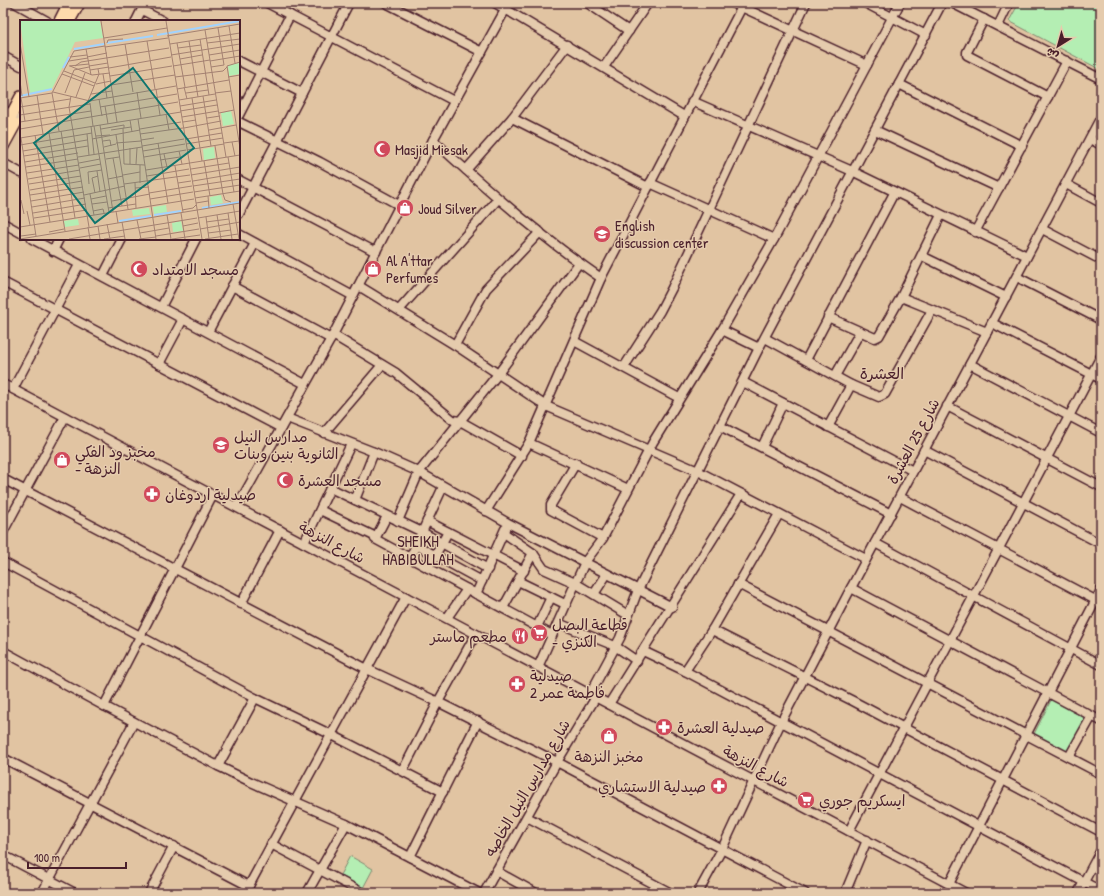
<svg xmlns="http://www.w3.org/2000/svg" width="1104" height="896" font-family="'Patrick Hand','Playpen Sans Arabic',sans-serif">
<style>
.green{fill:#b4eeb3;stroke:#7f866f}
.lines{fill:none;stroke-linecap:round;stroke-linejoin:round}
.minor-casing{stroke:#4a1f2b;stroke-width:11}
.major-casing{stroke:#4a1f2b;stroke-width:14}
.minor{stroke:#e5cbad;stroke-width:8}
.major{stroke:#fedbac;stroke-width:11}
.labels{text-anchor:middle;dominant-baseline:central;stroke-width:3;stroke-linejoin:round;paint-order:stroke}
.poi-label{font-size:15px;fill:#4a1f2b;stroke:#e5cbad;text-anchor:start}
.street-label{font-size:15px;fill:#4a1f2b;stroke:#e5cbad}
.neighbourhood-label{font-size:16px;fill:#4a1f2b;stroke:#e5cbad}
.inset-river{fill:none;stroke:#a1d3fe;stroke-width:2}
.inset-road{fill:none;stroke:#a58272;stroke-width:1}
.view{fill:#0f766e;fill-opacity:0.15;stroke:#0f766e;stroke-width:2}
.inset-edge{fill:none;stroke:#4a1f2b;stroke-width:2}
</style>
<rect width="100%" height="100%" fill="#e1c4a2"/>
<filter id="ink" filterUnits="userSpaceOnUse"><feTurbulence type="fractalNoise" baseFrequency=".025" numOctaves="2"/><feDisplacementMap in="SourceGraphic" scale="8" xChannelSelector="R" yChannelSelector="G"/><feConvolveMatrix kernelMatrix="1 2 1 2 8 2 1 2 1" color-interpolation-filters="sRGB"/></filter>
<g filter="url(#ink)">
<g class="green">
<polygon points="1019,3 1101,3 1101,70 1009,21"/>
<polygon points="1051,700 1085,718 1068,752 1034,734"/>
<polygon points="350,856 373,869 363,888 340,875"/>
</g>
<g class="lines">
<defs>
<g id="minor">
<polyline points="15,3 47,21"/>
<polyline points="267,3 454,101"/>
<polyline points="386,3 482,52"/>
<polyline points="495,3 684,116"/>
<polyline points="587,3 629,31"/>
<polyline points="733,3 867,65"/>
<polyline points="865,3 926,35"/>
<polyline points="952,3 1101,79"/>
<polyline points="142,10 163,21"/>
<polyline points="984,19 967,52 967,55 1048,97"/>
<polyline points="136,21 145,3"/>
<polyline points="998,26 1009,3"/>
<polyline points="3,56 21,66"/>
<polyline points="239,61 302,93"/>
<polyline points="604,67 648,3"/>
<polyline points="899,84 1022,146"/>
<polyline points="692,101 852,171 1027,256"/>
<polyline points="3,110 12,115"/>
<polyline points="239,115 290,15"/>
<polyline points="512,118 648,187"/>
<polyline points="17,119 21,121"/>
<polyline points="239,122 320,162 399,205"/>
<polyline points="875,130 999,188"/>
<polyline points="1090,139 1101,145"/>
<path d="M433,140c53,49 108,97 168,138"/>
<polyline points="3,163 21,173"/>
<polyline points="466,170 512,118 567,45"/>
<polyline points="239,180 376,252"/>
<polyline points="650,183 774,239"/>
<polyline points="1066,184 1101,203"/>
<polyline points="239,214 349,3"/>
<polyline points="3,223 21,233"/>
<polyline points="1042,229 1101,260"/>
<polyline points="975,232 1067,61"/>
<polyline points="239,234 353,296"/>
<polyline points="32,239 305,384"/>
<polyline points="53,251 59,239"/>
<polyline points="922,256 1006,297"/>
<polyline points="103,276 122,239"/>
<polyline points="1017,277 1101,320"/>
<polyline points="3,282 281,428"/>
<polyline points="232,286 331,339"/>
<polyline points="359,286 455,345 546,406 698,471 866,559"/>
<polyline points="901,297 987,332"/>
<polyline points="161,307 196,239"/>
<polyline points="399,310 498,199"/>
<polyline points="828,317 875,338 879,336 901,297 941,215"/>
<polyline points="992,323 1101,379"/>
<polyline points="722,330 759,348"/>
<polyline points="208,332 255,243"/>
<polyline points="333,335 396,373 453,420 460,421 522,456"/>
<polyline points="765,338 851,385 879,397 885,394 932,310"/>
<polyline points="574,341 679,398"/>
<polyline points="455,345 486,289 540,232"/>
<polyline points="806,360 894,193"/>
<polyline points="159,364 183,319"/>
<polyline points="970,364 1101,433"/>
<polyline points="624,367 660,311 672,288 806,3"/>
<polyline points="835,376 860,332"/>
<polyline points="743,382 913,471"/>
<polyline points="3,384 966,893"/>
<polyline points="13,389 79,265"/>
<polyline points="947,406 1101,487"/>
<polyline points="287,418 374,452 419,472 508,523 672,607"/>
<polyline points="720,426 891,514"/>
<polyline points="828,427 851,385"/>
<polyline points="324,433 382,365"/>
<polyline points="529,443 628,489"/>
<polyline points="762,447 783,403"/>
<polyline points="924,450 1101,544"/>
<polyline points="576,463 551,505 551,510 603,538"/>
<polyline points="3,479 367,669 438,702 557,762 805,893"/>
<polyline points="330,488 422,532 488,569"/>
<polyline points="900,497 1101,603"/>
<polyline points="355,500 374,452"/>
<polyline points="237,507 333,335 433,140 509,3"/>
<polyline points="320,510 376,537"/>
<polyline points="486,511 529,443 601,278 744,3"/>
<polyline points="387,516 375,539 552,635"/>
<polyline points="398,521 419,472 498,374 579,263"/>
<polyline points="427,521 524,571"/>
<polyline points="3,532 65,417"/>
<polyline points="504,533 533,553 544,569 575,583 628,615"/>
<polyline points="304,543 351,444"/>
<polyline points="875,543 1101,665"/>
<polyline points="416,545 482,581"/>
<polyline points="410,558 443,487"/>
<polyline points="3,562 255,698 332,735 443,792"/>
<polyline points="428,568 448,532"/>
<polyline points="518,581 565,604"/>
<polyline points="738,584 1101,774"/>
<polyline points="851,588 1101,721"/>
<polyline points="476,594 505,529"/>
<polyline points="594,594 607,574"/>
<polyline points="241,604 280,530"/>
<polyline points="503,608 533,553"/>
<polyline points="447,618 467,589"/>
<polyline points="558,623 615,646 637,661"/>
<polyline points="537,627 551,597"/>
<polyline points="712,630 853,701 1101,832"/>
<polyline points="3,651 104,706 218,766 251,782 346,824 479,893"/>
<polyline points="643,651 685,671 1101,891"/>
<polyline points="538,667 585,562 603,538 653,442 722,330 774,239 900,3"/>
<polyline points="685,671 712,630 779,514"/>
<polyline points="590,694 620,638 638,590 759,348 942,3"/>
<polyline points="609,704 741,494"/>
<polyline points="104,706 213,495"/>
<polyline points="1069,757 1092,716"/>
<polyline points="3,758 249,886"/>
<polyline points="218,766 255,698"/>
<polyline points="403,770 438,702 476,634"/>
<polyline points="527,817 671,893"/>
<polyline points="849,831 1101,356"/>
<polyline points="271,844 363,893"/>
<polyline points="3,855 75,893"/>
<polyline points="410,857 478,721"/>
<polyline points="496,871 536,893"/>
<polyline points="949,884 1101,590"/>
<polyline points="42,893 134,722"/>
<polyline points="149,893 174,846"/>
<polyline points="245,893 406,597"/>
<polyline points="307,893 346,824"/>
<polyline points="484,893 557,762 596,697"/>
<polyline points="698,893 722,849 781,722 851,588 1101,117"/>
<polyline points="845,893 867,840"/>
<polyline points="1078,893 1101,850"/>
</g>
<g id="major">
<polyline points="60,21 69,3"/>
<polyline points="69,21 79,3"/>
<polyline points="3,131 21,97"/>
<polyline points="3,146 15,124"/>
</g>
</defs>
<use href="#minor" class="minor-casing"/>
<use href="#major" class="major-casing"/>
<use href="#minor" class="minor"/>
<use href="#major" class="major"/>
</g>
</g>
<defs>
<symbol id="mosque-disc" viewBox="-11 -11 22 22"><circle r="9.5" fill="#d1495b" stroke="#e5cbad"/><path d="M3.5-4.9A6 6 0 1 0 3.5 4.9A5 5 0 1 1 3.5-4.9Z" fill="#fff"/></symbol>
<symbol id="shop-disc" viewBox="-11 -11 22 22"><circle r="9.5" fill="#d1495b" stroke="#e5cbad"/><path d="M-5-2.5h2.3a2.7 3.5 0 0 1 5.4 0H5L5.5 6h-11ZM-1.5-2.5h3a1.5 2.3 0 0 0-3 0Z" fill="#fff"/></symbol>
<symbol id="school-disc" viewBox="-11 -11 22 22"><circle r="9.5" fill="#d1495b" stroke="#e5cbad"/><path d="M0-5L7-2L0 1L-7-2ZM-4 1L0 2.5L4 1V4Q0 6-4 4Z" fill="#fff"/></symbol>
<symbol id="pharmacy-disc" viewBox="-11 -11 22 22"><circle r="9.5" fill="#d1495b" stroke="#e5cbad"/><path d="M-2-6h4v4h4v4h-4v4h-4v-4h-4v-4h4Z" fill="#fff"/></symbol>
<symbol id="supermarket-disc" viewBox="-11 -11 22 22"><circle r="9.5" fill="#d1495b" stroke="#e5cbad"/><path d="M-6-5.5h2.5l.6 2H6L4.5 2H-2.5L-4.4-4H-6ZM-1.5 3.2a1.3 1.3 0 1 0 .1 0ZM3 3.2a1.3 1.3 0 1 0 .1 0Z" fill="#fff"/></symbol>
<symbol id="restaurant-disc" viewBox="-11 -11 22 22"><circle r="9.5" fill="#d1495b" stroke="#e5cbad"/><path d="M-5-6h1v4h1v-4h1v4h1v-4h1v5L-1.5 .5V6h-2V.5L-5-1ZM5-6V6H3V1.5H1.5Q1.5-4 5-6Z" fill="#fff"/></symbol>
</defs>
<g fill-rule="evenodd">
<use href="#mosque-disc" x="372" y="139" width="20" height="20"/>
<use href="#shop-disc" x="395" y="198" width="20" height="20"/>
<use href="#school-disc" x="592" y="224" width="20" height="20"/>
<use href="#mosque-disc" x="129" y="259" width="20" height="20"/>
<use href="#shop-disc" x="363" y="259" width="20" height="20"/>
<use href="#school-disc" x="211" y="435" width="20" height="20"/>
<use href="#shop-disc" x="52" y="450" width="20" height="20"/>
<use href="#mosque-disc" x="275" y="470" width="20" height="20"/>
<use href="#pharmacy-disc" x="142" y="484" width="20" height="20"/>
<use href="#supermarket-disc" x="529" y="623" width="20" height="20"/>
<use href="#restaurant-disc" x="510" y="626" width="20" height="20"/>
<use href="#pharmacy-disc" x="507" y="674" width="20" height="20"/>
<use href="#pharmacy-disc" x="654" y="717" width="20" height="20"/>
<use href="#shop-disc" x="599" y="726" width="20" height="20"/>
<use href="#pharmacy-disc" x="709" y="776" width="20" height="20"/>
<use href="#supermarket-disc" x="796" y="790" width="20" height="20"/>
</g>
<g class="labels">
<g class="poi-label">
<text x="395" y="149">Masjid Miesak</text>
<text x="418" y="208">Joud Silver</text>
<text x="615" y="225">English<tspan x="615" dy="17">discussion center</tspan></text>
<text x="386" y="260">Al A'ttar<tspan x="386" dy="17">Perfumes</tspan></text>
<text x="152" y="269">مسجد الامتداد</text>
<text x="234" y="436">مدارس النيل<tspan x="234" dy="17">الثانوية بنين وبنات</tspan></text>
<text x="75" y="451">مخبز ود الفكي<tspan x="75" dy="17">- النزهة</tspan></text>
<text x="298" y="480">مسجد العشرة</text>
<text x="165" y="494">صيدلية اردوغان</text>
<text x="552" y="624">قطاعة البصل<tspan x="552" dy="17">- الكنزي</tspan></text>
<text x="507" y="636" text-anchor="end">مطعم ماستر</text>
<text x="530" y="675">صيدلية<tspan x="530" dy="17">فاطمة عمر 2</tspan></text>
<text x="677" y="727">صيدلية العشرة</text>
<text x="609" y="756" text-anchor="middle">مخبز النزهة</text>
<text x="706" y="786" text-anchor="end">صيدلية الاستشاري</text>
<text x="819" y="800">ايسكريم جوري</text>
</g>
<g class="street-label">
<text transform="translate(913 441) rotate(-62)">شارع 25 العشرة</text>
<text transform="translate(332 542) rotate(28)">شارع النزهة</text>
<text transform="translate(756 766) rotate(28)">شارع النزهة</text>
<text transform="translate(527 788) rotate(-60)">شارع مدارس النيل الخاصه</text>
</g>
<g class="neighbourhood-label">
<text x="882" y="373">العشرة</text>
<text x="418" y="541">SHEIKH<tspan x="418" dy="18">HABIBULLAH</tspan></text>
</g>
</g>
<g transform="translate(20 20)">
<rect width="220" height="220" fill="#e1c4a2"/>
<path d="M0,1h80l3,17 -28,4 -23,47 -22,4zM220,43v11l-11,2 -1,-11zM211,91l3,13 -11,2 -2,-13zM194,127l1,11 -11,2 -1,-11zM201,175l2,8 -12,2 -1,-8zM146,185l1,7 -13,2 -1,-7zM129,188l1,6 -17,2 -1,-6zM58,199l1,6 -14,2 -1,-6zM161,201l2,10 -10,1 -1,-9z" fill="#b4eeb3"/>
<path class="inset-river" d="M137,15l83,-14M87,23l46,-7M54,29l30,-5M43,48l6,-11M0,76l32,-7M182,188l38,-6M134,195l27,-4M99,201l32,-5"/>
<path class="inset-road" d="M146,1l36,218M209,6l6,37M198,8l6,37M185,10l21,127M147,16l73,-12M84,18l63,-10M180,19l9,56M127,21l8,48M169,21l9,56M0,23l9,54M87,23l1,-3 15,-1M157,23l8,44M187,23l33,-4M105,24l8,48M150,24l70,-11M85,26l12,76M85,27l63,-9M158,28l23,-3M66,29l5,26M151,35l69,-11M189,35l31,-5M50,37l17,-2M67,37l20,-4M160,39l22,-4M49,41l19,-3M190,41l30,-5M220,42l-13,4 13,82M49,46l20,-2M50,46l22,9 18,-2M55,46l6,-4 88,-14M69,46l19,-3M153,46l37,-6M191,47l13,-2M89,48l62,-11M70,50l19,-3M44,51l31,12M42,54l32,12M83,54l4,24M90,56l62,-10M155,57l48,-6 4,-4M208,57l12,-2M0,61l2,15M76,64l15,-3M91,65l64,-10M164,67l3,12M136,69l4,26M157,69l52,-9M33,72l37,9 86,-15M117,72l4,26M32,73l7,38M45,73l9,-23 15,-3M166,73l22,-3M195,73l16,-2M71,74l21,-3M17,75l6,39M51,76l-2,11 20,120M183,76l8,50M56,77l9,-24M0,78l32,-5 22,-42 31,-5 -4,-25M1,78l4,23M172,78l10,63M79,79l3,17M159,80l36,-6M68,81l11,-27 -1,-5M70,83l3,23M85,86l3,18M160,86l36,-6M0,87l50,-8M80,87l77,-13M160,91l37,-6M199,93l15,-3M146,94l3,16M0,95l70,-11M162,97l36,-6M187,98l13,-2M118,99l18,120M110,100l2,12M0,102l71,-11M163,102l13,-2M80,105l13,87M71,106l3,28M74,106l15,86M103,108l1,36M164,108l37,-7M0,109l158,-27M81,109l23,-4v3M120,109l41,-7M91,110l20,-3M189,110l27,-5M41,111l14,87M29,113l16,98M67,114l2,21M120,114l43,-6M15,115l15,87M96,115l12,74M76,116l14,-1M0,118l161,-26M1,118l15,98M72,119l48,-9M166,119l36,-6M121,120l13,-2M83,121l7,-1 1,6M212,122l3,14M96,123l25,-2M138,123l10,60M204,123l15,-2M166,124l37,-6M0,125l72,-12M122,126l42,-7M195,126l8,48 2,6 6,2M84,127l12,-3M167,130l37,-6M3,131l64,-11M123,131l42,-7M159,131l3,13M144,134l3,13M4,136l64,-10M58,137l64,-10M124,137l42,-7M208,137l6,35M93,138l9,48M86,139l13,-2M140,140l20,-3M184,141l6,35M5,142l53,-9M59,143l21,-4M104,144l21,1M110,144v-16M116,144l1,-16M155,146l8,46M6,147l52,-8M60,148l21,-4M171,149l38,-6M126,150l94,-15M77,151l3,21M7,153l52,-8M103,155l17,-3M171,155l49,-8M127,156l42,-7M8,159l52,-9M88,159l15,-3M173,161l47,-8M115,163l1,25M120,163v-18M158,163l13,-2M9,164l52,-8M69,164l-1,-12 14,-2M104,164l66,-9M173,166l47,-7M115,168l14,-1M10,170l52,-9M174,172l46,-7M75,173l-3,-15 6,-2M129,173l43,-7M70,174l4,21M10,175l53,-8M64,175l41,-9M188,176l1,12M175,178l45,-7M71,179l15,-3M130,179l43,-7M1,180l3,14M11,181l53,-9M92,181l38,-7M176,183l12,-2M72,184l15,-2M213,184l6,35M12,187l53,-9M88,188l28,-4M162,190l11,-2 3,-3M7,191l3,14M73,191l10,-2 1,4M96,191l2,12M13,193l53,-9M161,193l4,26M208,193l4,26M147,195l4,24M197,195l4,24M186,197l3,22M14,198l53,-8M178,198l42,-7M117,200l4,19M102,202l3,17M186,202l23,-3M87,204l3,15M78,206l2,13M163,206l15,-3M0,207l174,-28M68,207l2,12M180,209l40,-7M29,212l15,-3M120,213l29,-5M188,213l23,-3M1,216l15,-2M136,216l43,-7M0,219l220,-36M49,219l128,-21M84,219l21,-3M119,219l17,-2M152,219l28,-4M185,219l33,-5"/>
<path class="view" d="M113,48l61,80 -99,75 -61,-80z"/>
<rect width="220" height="220" class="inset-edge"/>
</g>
<rect width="1104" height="896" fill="none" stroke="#e5cbad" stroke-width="16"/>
<rect x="8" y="8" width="1088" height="880" fill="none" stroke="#4a1f2b" stroke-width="1.5" filter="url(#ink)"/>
<g transform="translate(1058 46) rotate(217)" stroke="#e5cbad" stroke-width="3" paint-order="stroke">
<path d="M0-3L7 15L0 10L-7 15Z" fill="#4a1f2b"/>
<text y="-6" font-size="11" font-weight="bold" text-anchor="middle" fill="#4a1f2b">ش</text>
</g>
<path d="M28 862v6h98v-6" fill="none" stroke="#4a1f2b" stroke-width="2"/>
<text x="34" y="862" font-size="12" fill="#4a1f2b" stroke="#e5cbad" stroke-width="3" paint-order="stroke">100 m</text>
</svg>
